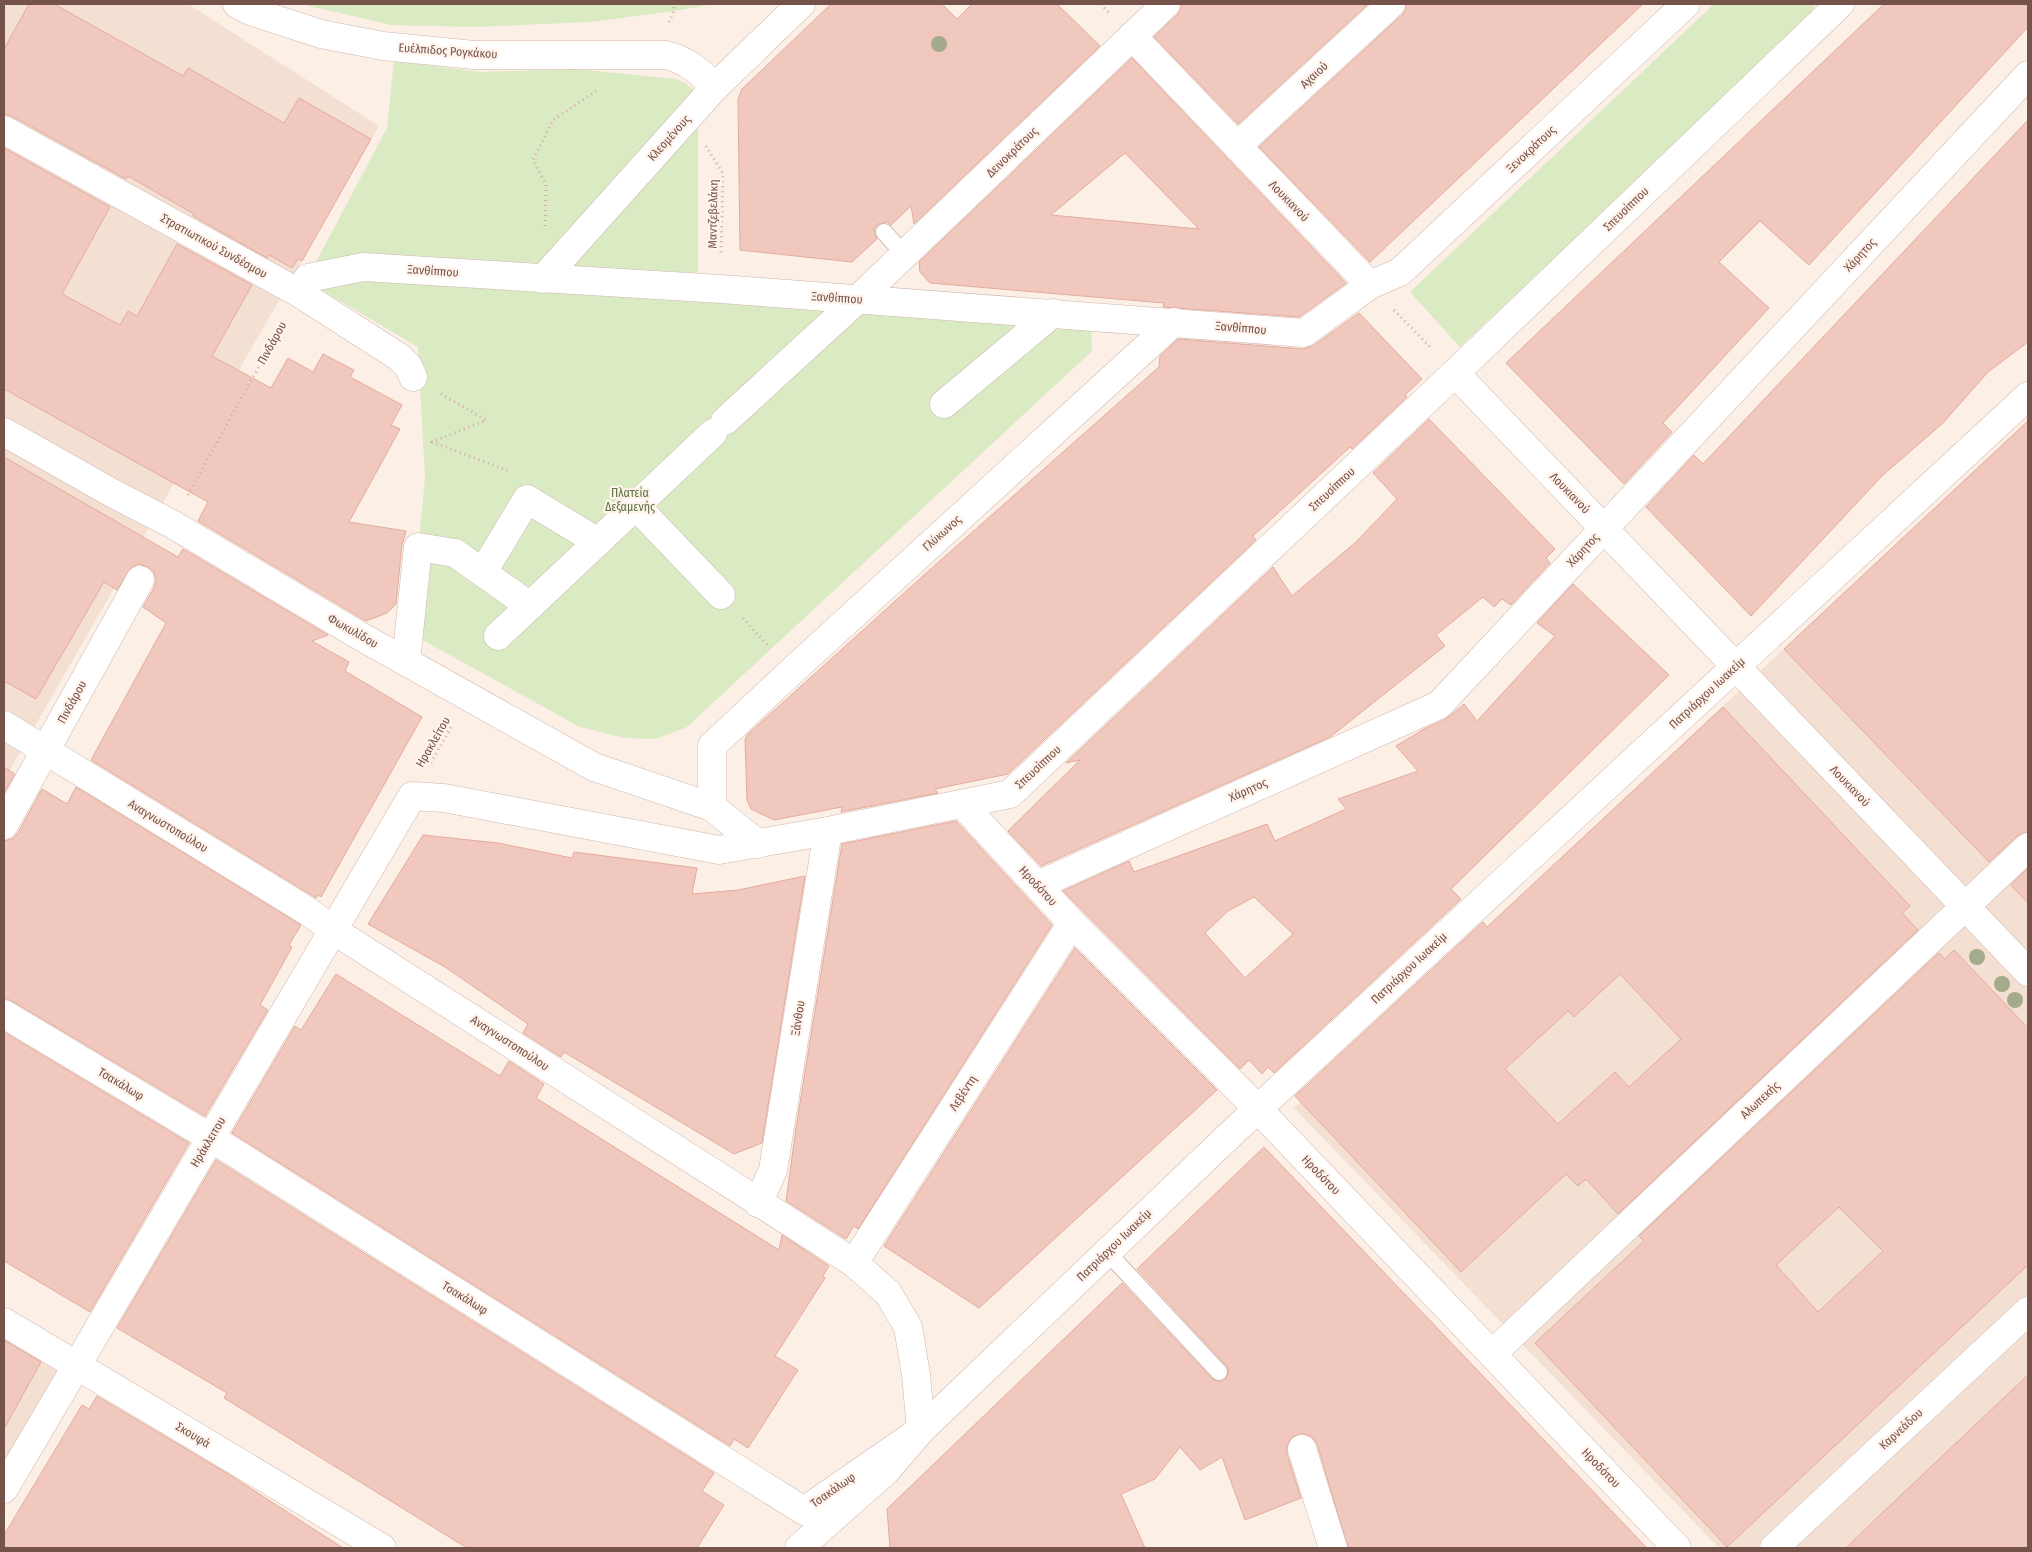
<svg xmlns="http://www.w3.org/2000/svg" width="2032" height="1552" font-family="'Fira Sans Condensed',sans-serif">
<style>
.residential{fill:#f4dfd3}
.green{fill:#daeac3}
.building{fill:#f1c8bd;stroke:#e4ab9d;fill-rule:evenodd}
.lines{fill:none;stroke-linecap:round;stroke-linejoin:round}
.lane-casing{stroke:#d0b7ae;stroke-width:18}
.street-casing{stroke:#d0b7ae;stroke-width:29}
.secondary-casing{stroke:#d2b6ac;stroke-width:29}
.path{stroke:#d6aba0;stroke-width:3;stroke-dasharray:1 4;stroke-linecap:butt}
.lane{stroke:#fff;stroke-width:16}
.street{stroke:#fff;stroke-width:28}
.secondary{stroke:#fff;stroke-width:28}
.tree{fill:#a2ab8a}
.labels{text-anchor:middle;dominant-baseline:central;stroke-width:4.5;stroke-linejoin:round;paint-order:stroke}
.street-label{font-size:12px;fill:#75524a;stroke:#fff3eb}
.park-label{font-size:12px;fill:#597440;stroke:#fff3eb}
</style>
<rect width="100%" height="100%" fill="#fcefe5"/>
<g class="residential">
<polygon points="4,4 188,4 379,126 4,780"/>
<polygon points="2028,420 2028,1548 1719,1548 1294,1108"/>
<polygon points="4,1318 86,1365 4,1507"/>
</g>
<g class="green">
<polygon points="301,4 714,4 674,11 591,22 475,27 391,25"/>
<polygon points="1714,4 1815,4 1811,14 1460,347 1410,292"/>
<path d="M394,61l87,11 95,-3 100,10c10,4 16,8 22,18v176l-328,-17 -55,8 72,-136z"/>
<polygon points="349,278 505,286 1091,328 1092,351 687,727 656,739 624,738 580,727 410,633 425,478 418,347 320,289"/>
</g>
<g class="building">
<polygon points="29,4 54,4 183,76 188,68 284,123 299,98 371,139 302,261 298,259 292,268 269,255 267,258 193,216 194,214 128,176 126,179 12,116 4,114 4,49"/>
<polygon points="831,4 942,4 957,19 972,4 1057,4 1100,46 914,224 911,206 891,225 887,222 878,224 874,229 877,239 852,262 740,250 738,99 742,89"/>
<polygon points="1181,4 1368,4 1238,124 1154,37 1177,15 1181,9"/>
<polygon points="1406,4 1643,4 1370,262 1259,147 1402,15 1406,9"/>
<polygon points="1884,4 2028,4 2028,27 1809,265 1760,221 1719,262 1769,308 1663,423 1672,432 1624,484 1506,363"/>
<path d="M1132,58l94,99 120,126 -47,34 -136,-10 1,-4 -234,-20 -10,-11 -1,-10zM1125,153l74,76 -148,-14z"/>
<polygon points="2028,120 2028,342 1988,372 1943,423 1883,475 1751,616 1646,507 1694,455 1703,464"/>
<polygon points="4,148 110,207 62,294 120,325 128,311 137,316 177,244 252,285 212,356 271,388 288,358 313,372 323,354 354,370 350,377 402,405 391,425 400,429 349,522 406,531 402,545 396,604 387,613 366,621 198,521 208,502 4,389"/>
<polygon points="1359,313 1422,379 1405,395 1407,397 1352,449 1350,447 1253,536 1256,540 1008,774 935,789 938,793 841,812 842,807 774,820 751,809 747,800 745,739 748,734 924,575 1159,367 1160,356 1178,339 1303,349 1313,346"/>
<polygon points="1429,419 1555,549 1546,558 1550,563 1511,605 1502,599 1494,607 1483,597 1436,635 1445,646 1330,737 1041,866 1008,831 1080,760 1066,763 1273,567 1292,596 1356,542 1397,499 1373,473"/>
<polygon points="2028,421 2028,832 2017,836 1989,862 1784,649"/>
<polygon points="4,457 178,557 183,549 328,635 312,641 349,662 345,671 422,717 321,897 318,895 316,898 91,760 166,623 143,607 154,588 156,580 154,572 148,567 139,564 132,567 117,590 104,582 36,699 4,681"/>
<path d="M1573,584l96,91 -218,214 10,10 -187,174 -6,-6 -6,7 -13,-14 -9,9 -177,-178 66,-30 5,11 133,-48 8,17 71,-32 -8,-10 80,-28 -22,-25 28,-17 22,-10 18,-15 13,17 78,-85 -18,-13zM1254,897l39,37 -48,44 -40,-45 23,-22z"/>
<path d="M1723,707l187,199 -8,7 16,17 -300,284 -32,-35 -8,7 -12,-12 -105,98 -166,-176 188,-174 4,5zM1620,974l61,65 -52,48 -14,-15 -57,52 -53,-55 63,-58 6,6z"/>
<polygon points="4,767 15,774 4,793"/>
<polygon points="76,787 301,925 289,945 292,947 260,1005 268,1010 205,1116 12,1001 4,998 4,841 12,839 18,833 42,789 67,804"/>
<polygon points="956,821 1052,925 858,1229 854,1226 846,1239 786,1201 796,1128 842,844"/>
<polygon points="423,835 498,843 572,858 574,852 697,868 692,894 738,890 805,876 762,1143 734,1154 564,1052 561,1057 523,1033 528,1024 445,967 368,924"/>
<polygon points="2028,868 2028,903 2011,885"/>
<polygon points="1075,948 1217,1090 979,1308 884,1246"/>
<path d="M1954,950l74,78v237l-301,282 -192,-204 109,-102 -5,-5 300,-283 6,6zM1839,1207l44,44 -65,61 -42,-47z"/>
<polygon points="336,974 500,1076 509,1061 544,1084 536,1098 779,1250 782,1235 829,1266 823,1276 825,1278 775,1356 798,1370 748,1448 734,1439 730,1446 232,1133 295,1026 301,1030"/>
<polygon points="4,1032 189,1143 90,1312 4,1261"/>
<polygon points="1264,1147 1420,1310 1647,1548 1348,1548 1317,1444 1312,1437 1305,1434 1298,1434 1291,1438 1287,1446 1287,1454 1301,1498 1245,1520 1222,1457 1200,1470 1180,1447 1155,1479 1121,1494 1145,1548 890,1548 887,1509 1122,1283 1212,1379 1221,1382 1226,1379 1229,1370 1226,1365 1137,1269"/>
<polygon points="216,1160 714,1473 702,1491 724,1505 697,1548 467,1548 224,1398 227,1393 117,1328"/>
<polygon points="4,1340 41,1362 4,1429"/>
<polygon points="2028,1375 2028,1548 1846,1548 1881,1514"/>
<polygon points="97,1396 230,1475 343,1548 4,1548 4,1535 82,1405 89,1409"/>
</g>
<g class="lines">
<defs>
<g id="lane">
<polyline points="884,232 904,254"/>
<polyline points="1107,1252 1219,1372"/>
</g>
<g id="street">
<polyline points="1132,36 1370,285"/>
<polyline points="4,130 299,293 399,357 408,366 413,377"/>
<polyline points="1237,146 1391,4"/>
<polyline points="543,279 715,87"/>
<polyline points="299,293 308,278 363,267 721,289 1304,333 1370,285 1400,272 1686,4"/>
<polyline points="1455,373 2028,972"/>
<polyline points="944,404 1053,313"/>
<polyline points="725,421 858,299 1166,4"/>
<polyline points="4,432 114,494 172,524 360,636 594,767 712,807"/>
<polyline points="636,506 721,595"/>
<polyline points="483,572 527,499 598,542"/>
<polyline points="498,636 713,433"/>
<polyline points="406,662 418,547 455,553 530,606"/>
<polyline points="4,725 309,912 333,930 854,1263 888,1293 908,1327 916,1375 921,1430 804,1511 211,1138 4,1014"/>
<polyline points="963,805 1072,923 1258,1109 1677,1548"/>
<polyline points="4,825 140,580"/>
<polyline points="758,844 712,807 712,746 792,671 1174,322"/>
<polyline points="1038,885 1439,705 2028,75"/>
<polyline points="758,1203 773,1170 828,831"/>
<polyline points="854,1263 1072,923"/>
<polyline points="1492,1354 2028,847"/>
<polyline points="1302,1449 1333,1548"/>
<polyline points="4,1489 412,796 444,798 719,850 828,831 1010,794 1455,373 1840,4"/>
<polyline points="1774,1548 2028,1311"/>
</g>
<g id="secondary">
<path d="M237,4l13,7 71,23 62,12 91,9h192c21,5 34,17 49,32l86,-83"/>
<polyline points="4,1322 382,1548"/>
<polyline points="799,1548 886,1471 921,1430 1234,1131 2028,396"/>
</g>
</defs>
<use href="#lane" class="lane-casing"/>
<use href="#street" class="street-casing"/>
<use href="#secondary" class="secondary-casing"/>
<g class="path">
<polyline points="1101,4 1109,13"/>
<polyline points="669,22 674,11 673,4"/>
<polyline points="706,146 723,174 721,256"/>
<polyline points="545,226 546,184 533,160 553,120 596,91"/>
<polyline points="1394,310 1432,349"/>
<polyline points="441,394 486,420 432,442 509,471"/>
<polyline points="188,495 283,323"/>
<polyline points="743,618 769,647"/>
<polyline points="431,763 451,727"/>
</g>
<use href="#lane" class="lane"/>
<use href="#street" class="street"/>
<use href="#secondary" class="secondary"/>
</g>
<g class="tree">
<circle cx="939" cy="44" r="8"/>
<circle cx="1977" cy="957" r="8"/>
<circle cx="2002" cy="984" r="8"/>
<circle cx="2015" cy="1000" r="8"/>
</g>
<g class="labels">
<g class="street-label">
<text transform="translate(448 51) rotate(4)">Ευέλπιδος Ρογκάκου</text>
<text transform="translate(1314 75) rotate(-43)">Αχαιού</text>
<text transform="translate(669 138) rotate(-48)">Κλεομένους</text>
<text transform="translate(1531 149) rotate(-43)">Ξενοκράτους</text>
<text transform="translate(1012 152) rotate(-44)">Δεινοκράτους</text>
<text transform="translate(1289 201) rotate(46)">Λουκιανού</text>
<text transform="translate(1626 209) rotate(-44)">Σπευσίππου</text>
<text transform="translate(713 214) rotate(-89)">Μαντζεβελάκη</text>
<text transform="translate(214 246) rotate(29)">Στρατιωτικού Συνδέσμου</text>
<text transform="translate(1860 255) rotate(-47)">Χάρητος</text>
<text transform="translate(433 271) rotate(4)">Ξανθίππου</text>
<text transform="translate(837 298) rotate(4)">Ξανθίππου</text>
<text transform="translate(1241 328) rotate(5)">Ξανθίππου</text>
<text transform="translate(272 343) rotate(-61)">Πινδάρου</text>
<text transform="translate(1332 489) rotate(-43)">Σπευσίππου</text>
<text transform="translate(1570 493) rotate(46)">Λουκιανού</text>
<text transform="translate(942 533) rotate(-42)">Γλύκωνος</text>
<text transform="translate(1583 550) rotate(-47)">Χάρητος</text>
<text transform="translate(353 631) rotate(30)">Φωκυλίδου</text>
<text transform="translate(1707 693) rotate(-43)">Πατριάρχου Ιωακείμ</text>
<text transform="translate(72 702) rotate(-61)">Πινδάρου</text>
<text transform="translate(433 742) rotate(-60)">Ηρακλείτου</text>
<text transform="translate(1038 767) rotate(-43)">Σπευσίππου</text>
<text transform="translate(1850 786) rotate(46)">Λουκιανού</text>
<text transform="translate(1248 790) rotate(-24)">Χάρητος</text>
<text transform="translate(168 826) rotate(31)">Αναγνωστοπούλου</text>
<text transform="translate(1038 886) rotate(47)">Ηροδότου</text>
<text transform="translate(1409 968) rotate(-43)">Πατριάρχου Ιωακείμ</text>
<text transform="translate(798 1018) rotate(-81)">Ξάνθου</text>
<text transform="translate(510 1043) rotate(33)">Αναγνωστοπούλου</text>
<text transform="translate(121 1084) rotate(31)">Τσακάλωφ</text>
<text transform="translate(963 1093) rotate(-57)">Λεβέντη</text>
<text transform="translate(1760 1100) rotate(-43)">Αλωπεκής</text>
<text transform="translate(208 1142) rotate(-59)">Ηράκλειτου</text>
<text transform="translate(1321 1175) rotate(46)">Ηροδότου</text>
<text transform="translate(1114 1245) rotate(-44)">Πατριάρχου Ιωακείμ</text>
<text transform="translate(465 1298) rotate(32)">Τσακάλωφ</text>
<text transform="translate(1901 1429) rotate(-43)">Καρνεάδου</text>
<text transform="translate(193 1435) rotate(31)">Σκουφά</text>
<text transform="translate(1601 1468) rotate(46)">Ηροδότου</text>
<text transform="translate(833 1490) rotate(-35)">Τσακάλωφ</text>
</g>
<g class="park-label">
<text x="630" y="493">Πλατεία<tspan x="630" dy="14">Δεξαμενής</tspan></text>
</g>
</g>
<rect width="2032" height="1552" fill="none" stroke="#75524a" stroke-width="10"/>
</svg>
